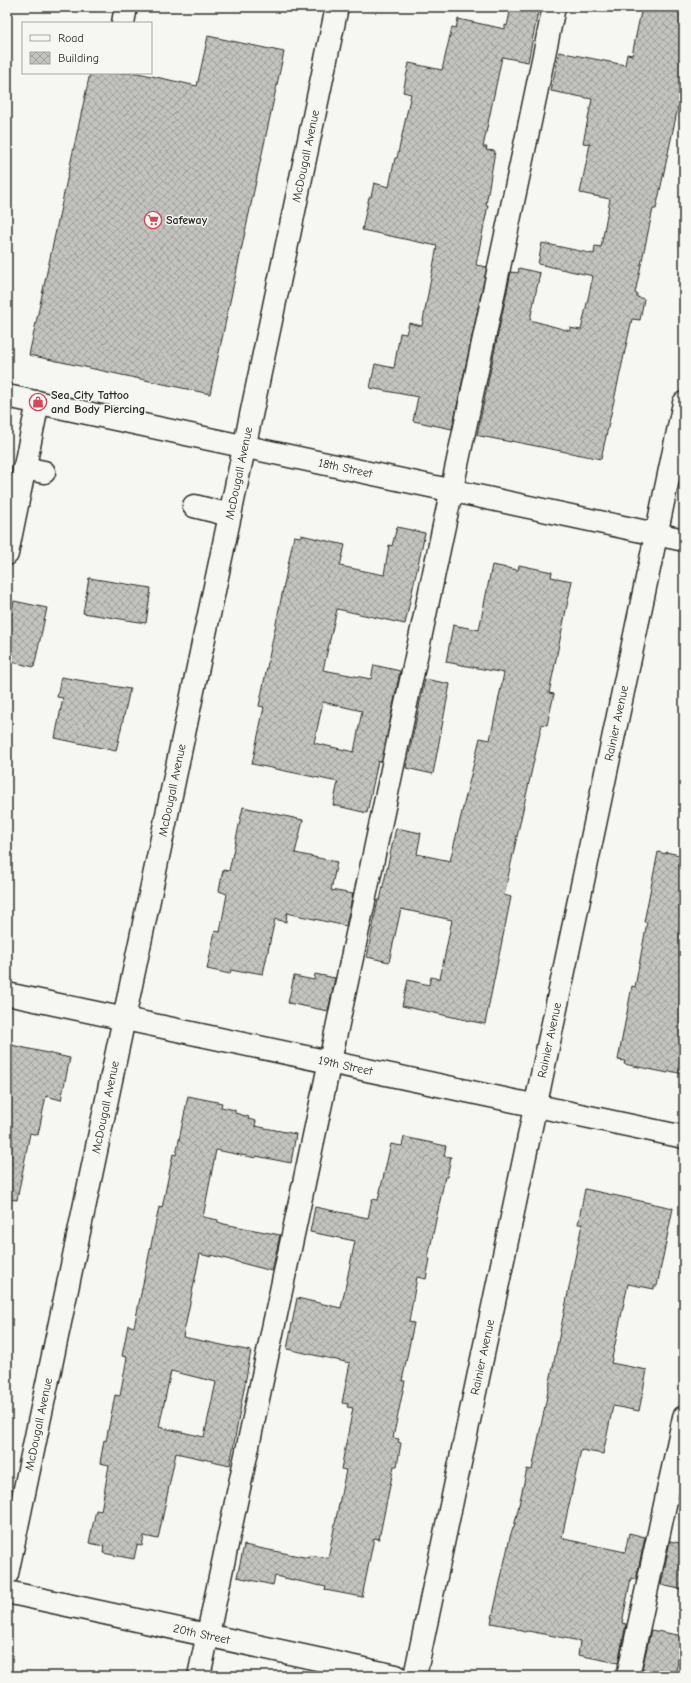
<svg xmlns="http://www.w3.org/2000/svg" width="691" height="1683" font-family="'Comic Neue',sans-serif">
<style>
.building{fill:url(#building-cross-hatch);stroke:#2b2b2b;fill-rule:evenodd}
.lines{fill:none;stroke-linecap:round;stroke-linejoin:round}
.minor-casing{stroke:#2b2b2b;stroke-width:25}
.minor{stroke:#f6f6f2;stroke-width:22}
.labels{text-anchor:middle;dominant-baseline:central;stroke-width:3;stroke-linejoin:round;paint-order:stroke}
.street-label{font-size:12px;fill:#2b2b2b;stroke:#f6f6f2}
.poi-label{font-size:12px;font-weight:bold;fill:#2b2b2b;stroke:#f6f6f2;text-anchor:start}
</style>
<defs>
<pattern id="building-cross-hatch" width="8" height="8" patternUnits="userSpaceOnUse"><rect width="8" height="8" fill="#c3c3c0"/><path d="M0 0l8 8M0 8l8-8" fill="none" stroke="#9f9f9c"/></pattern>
</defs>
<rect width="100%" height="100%" fill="#f6f6f2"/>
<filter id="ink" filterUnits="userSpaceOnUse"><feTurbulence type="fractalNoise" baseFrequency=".025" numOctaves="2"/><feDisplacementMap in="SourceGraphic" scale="8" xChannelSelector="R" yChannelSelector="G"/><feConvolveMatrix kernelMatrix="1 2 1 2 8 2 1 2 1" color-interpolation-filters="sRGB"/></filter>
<g filter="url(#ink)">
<g class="building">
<polygon points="511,7 539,7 528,62 502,57 483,147 487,147 486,150 495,151 486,205 488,205 476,265 487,267 452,429 413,421 418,397 370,388 375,364 394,368 400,333 406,334 409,323 422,326 437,246 362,230 369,197 371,197 374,183 389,187 395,158 397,158 411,94 403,92 409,63 442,70 452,27 456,28 458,19 505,29 505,25 507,26"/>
<polygon points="642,7 684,7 684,108 678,107 656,209 653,209 635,293 637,294 637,297 644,299 640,320 632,319 601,459 511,441 511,442 480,436 477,435 511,272 518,273 519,268 540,273 530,320 570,331 570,328 581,330 593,276 538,264 542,243 594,254 595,246 601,247 610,199 580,193 590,144 583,143 592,99 551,91 559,52 625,65 627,54 632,55"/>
<polygon points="208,36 284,52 210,394 29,355 90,73 138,73 197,86"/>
<path d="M397,527l28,6 -20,91 -68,-15 -14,61 48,9 3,-14 26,6 -18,91 -4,-1 -11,52 -34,-8 5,-23 -86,-18 12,-57 -5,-1 35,-170 7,1v-2l44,10 -5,21 44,9 5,-30 3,1zM323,702l39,9 -8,41 -40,-9z"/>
<polygon points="492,565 518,570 519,565 552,572 551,577 572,581 549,693 554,694 547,725 542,724 504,895 511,897 485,1024 402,1006 408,980 429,985 431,977 440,979 452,920 401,909 389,962 367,957 378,900 380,900 396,828 421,833 417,854 450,861 480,738 490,740 504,673 446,662 453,625 479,630"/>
<polygon points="89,578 151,588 146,623 83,613"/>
<polygon points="14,601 47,608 34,667 7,661 7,632"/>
<polygon points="61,677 130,689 116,751 55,738 63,698 57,697"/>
<polygon points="425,679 450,684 433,774 406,768"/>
<polygon points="243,807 303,820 295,853 337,862 331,890 353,894 346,926 287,913 286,922 275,919 263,974 246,971 246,973 231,970 230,974 207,969 215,931 220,932 227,894 219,891 223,870 229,871"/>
<polygon points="658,852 666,854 666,852 684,856 684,1074 669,1071 668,1073 624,1064 625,1061 618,1060 632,986 635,987 647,922 644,922"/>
<polygon points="315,974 335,978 328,1011 288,1003 294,976 314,980"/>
<polygon points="7,1044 70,1058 61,1100 46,1096 38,1135 30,1133 17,1200 7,1199"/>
<path d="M188,1096l34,7 -1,4 14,3v3l14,4 -1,2 8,2 -1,5 41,8 -5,29 -35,-7v2l-40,-8 -13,67 15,3v2l6,2 56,11 -8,36 -61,-16v2l-11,-3 -17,83 68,14 -21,114 -54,-12 -18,86 -14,-3 -2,10 -5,-1 -3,14 -31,-6 1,-7 -15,-3 7,-33 5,1 8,-46 -9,-2 4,-23 2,1 9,-46 5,1 7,-39 -5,-1 6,-31 6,2 25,-120 3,1 11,-54 3,1zM171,1371l45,11 -12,55 -45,-10z"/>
<polygon points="404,1137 446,1146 444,1156 451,1157 447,1177 445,1177 428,1258 430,1259 426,1279 417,1277 409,1322 414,1323 402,1381 405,1381 393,1438 399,1439 398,1442 401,1443 397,1466 394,1466 379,1539 374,1538 362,1597 325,1590 326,1587 275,1576 273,1585 237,1577 244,1545 309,1558 309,1555 328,1558 346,1470 341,1469 353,1408 347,1407 348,1404 342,1403 350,1363 287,1349 297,1298 341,1308 355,1241 310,1232 315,1207 368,1218 372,1199 378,1200 391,1144 402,1146"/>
<polygon points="585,1189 673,1208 657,1286 654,1286 654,1289 628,1284 611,1363 647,1370 639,1411 613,1406 603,1454 581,1450 562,1537 565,1538 564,1539 625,1552 629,1533 645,1537 636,1580 631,1578 622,1623 626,1624 618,1663 578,1655 580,1641 528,1631 524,1632 512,1627 491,1623 510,1537 513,1527 514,1527 527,1469 532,1470 582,1224 578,1224"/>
<polygon points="670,1541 684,1544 684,1590 661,1585"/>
<polygon points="651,1630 683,1636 675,1676 643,1676 644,1669 642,1669"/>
</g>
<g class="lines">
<defs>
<g id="minor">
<polyline points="123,23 126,7"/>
<path id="s1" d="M7,396l677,144"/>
<polyline points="24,468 44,472"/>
<polyline points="194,506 230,515"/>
<polyline points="7,554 38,402"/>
<path id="s2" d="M7,994l677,143"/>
<path id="s3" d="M7,1574l330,-1567"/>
<path id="s4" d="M7,1592l389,84"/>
<path d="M199,1676c118,-556 239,-1112 355,-1669"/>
<path id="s5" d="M415,1676l269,-1273"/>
<polyline points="628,1676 684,1417"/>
</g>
</defs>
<use href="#minor" class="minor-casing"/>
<use href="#minor" class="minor"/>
</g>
</g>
<defs>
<symbol id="supermarket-ring" viewBox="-11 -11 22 22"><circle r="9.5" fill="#f6f6f2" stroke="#d1495b" stroke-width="1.5"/><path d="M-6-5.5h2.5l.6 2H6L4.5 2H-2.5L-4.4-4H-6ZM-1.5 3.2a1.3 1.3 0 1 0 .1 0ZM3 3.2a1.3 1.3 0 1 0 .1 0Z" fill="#d1495b"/></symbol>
<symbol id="shop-ring" viewBox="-11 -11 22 22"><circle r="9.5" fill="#f6f6f2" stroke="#d1495b" stroke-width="1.5"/><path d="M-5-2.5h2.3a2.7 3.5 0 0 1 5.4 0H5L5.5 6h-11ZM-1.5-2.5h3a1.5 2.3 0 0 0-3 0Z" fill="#d1495b"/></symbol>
</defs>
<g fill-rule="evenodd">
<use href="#supermarket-ring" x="143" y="210" width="20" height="20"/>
<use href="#shop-ring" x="28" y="392" width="20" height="20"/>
</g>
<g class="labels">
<g class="street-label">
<text stroke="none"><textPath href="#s3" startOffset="1449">McDougall Avenue</textPath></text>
<text stroke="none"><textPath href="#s1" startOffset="346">18th Street</textPath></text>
<text stroke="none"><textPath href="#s3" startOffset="1125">McDougall Avenue</textPath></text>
<text stroke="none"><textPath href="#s5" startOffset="974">Rainier Avenue</textPath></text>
<text stroke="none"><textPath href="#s3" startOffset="801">McDougall Avenue</textPath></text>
<text stroke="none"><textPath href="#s5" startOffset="650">Rainier Avenue</textPath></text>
<text stroke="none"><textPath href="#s2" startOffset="346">19th Street</textPath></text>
<text stroke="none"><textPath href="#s3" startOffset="477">McDougall Avenue</textPath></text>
<text stroke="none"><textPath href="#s5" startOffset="326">Rainier Avenue</textPath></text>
<text stroke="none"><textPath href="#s3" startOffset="153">McDougall Avenue</textPath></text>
<text stroke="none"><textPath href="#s4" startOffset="199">20th Street</textPath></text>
</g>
<g class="poi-label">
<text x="166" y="220">Safeway</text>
<text x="51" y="395">Sea City Tattoo<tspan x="51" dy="14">and Body Piercing</tspan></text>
</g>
</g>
<rect width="691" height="1683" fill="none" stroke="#f6f6f2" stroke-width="24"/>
<rect x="12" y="12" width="667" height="1659" fill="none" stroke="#2b2b2b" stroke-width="1.5" filter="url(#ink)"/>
<rect x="22" y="22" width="130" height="52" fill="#f6f6f2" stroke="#a5a5a2"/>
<rect x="30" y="35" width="20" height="6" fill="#f6f6f2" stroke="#a5a5a2"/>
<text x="58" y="42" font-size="12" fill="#2b2b2b">Road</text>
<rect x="30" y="52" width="20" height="12" fill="url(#building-cross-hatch)" stroke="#a5a5a2"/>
<text x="58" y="62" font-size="12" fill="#2b2b2b">Building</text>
</svg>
